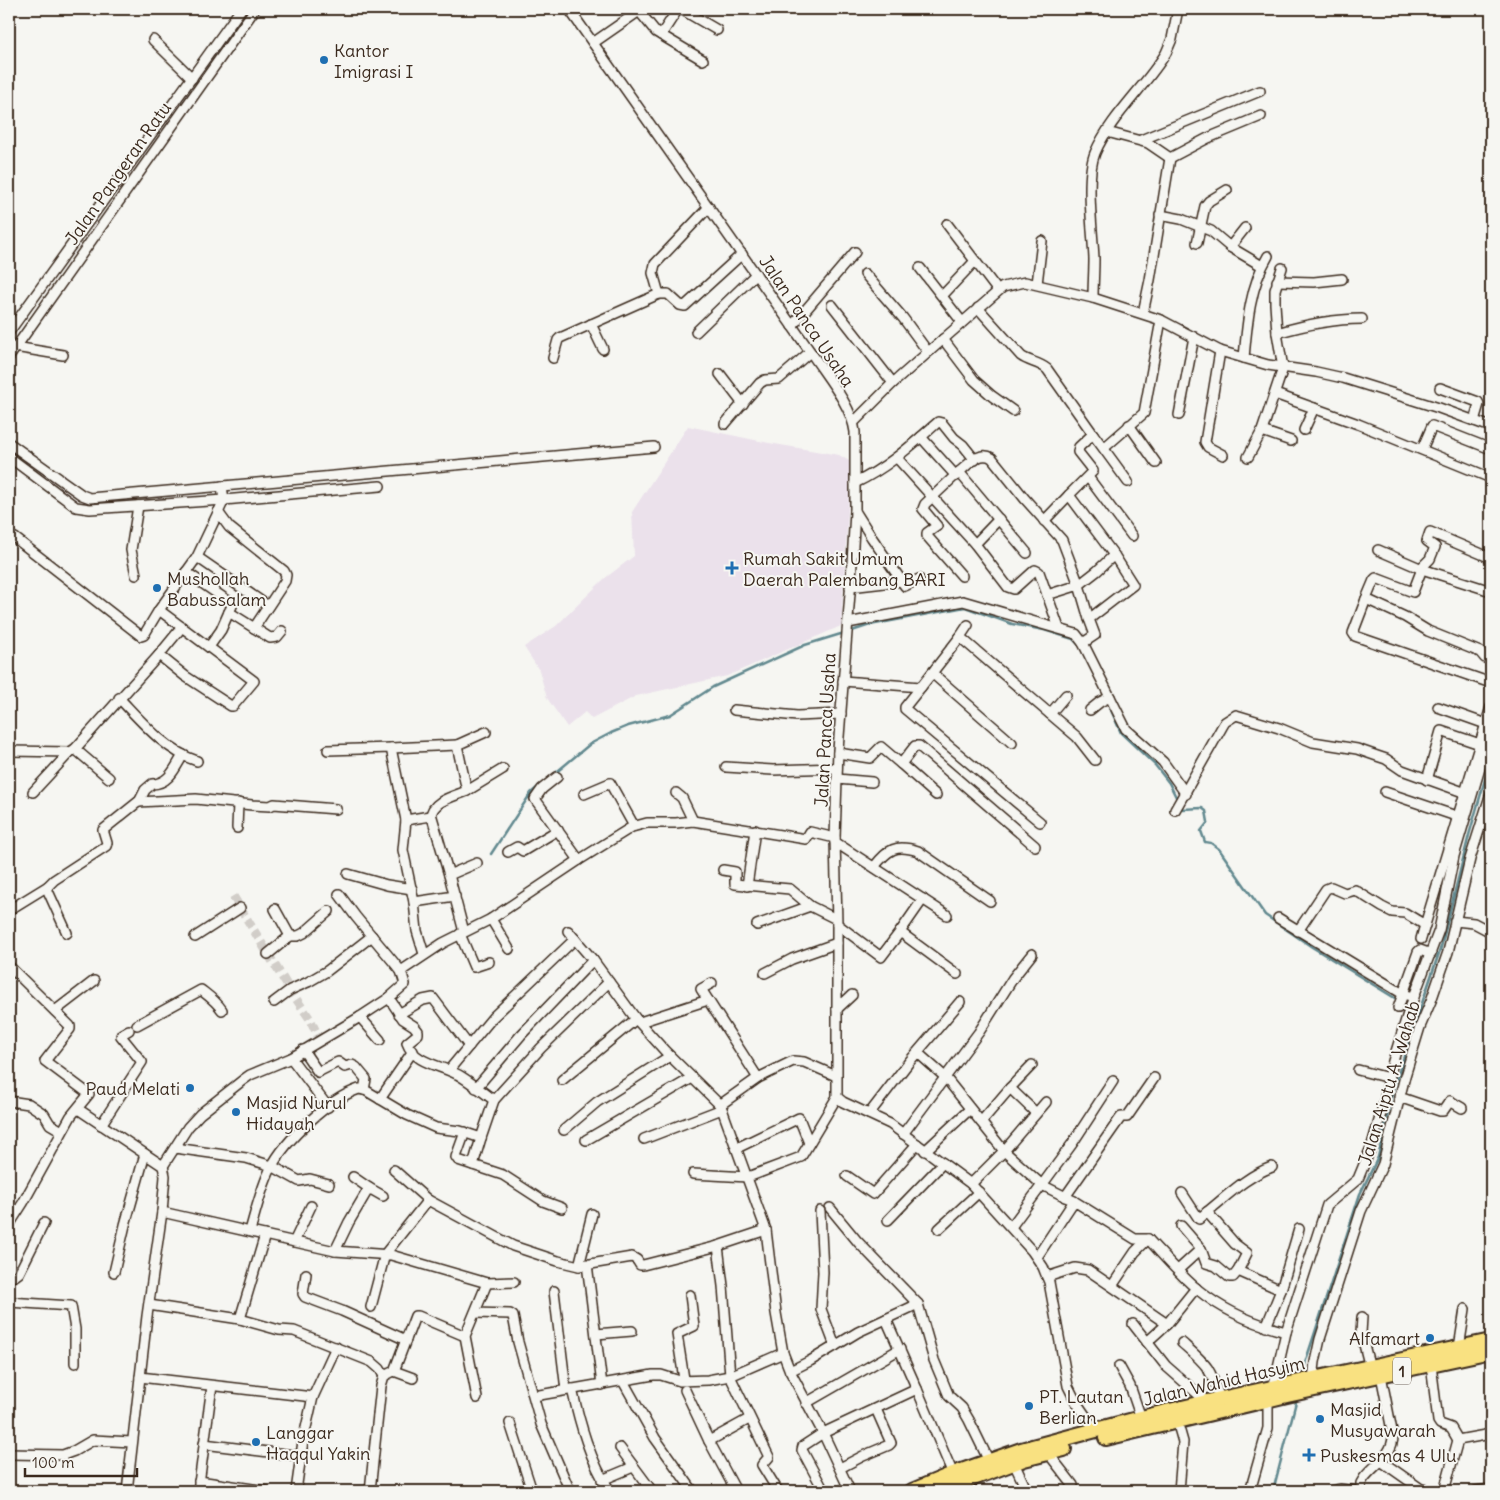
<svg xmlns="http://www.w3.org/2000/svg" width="1500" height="1500" font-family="Delius,sans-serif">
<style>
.built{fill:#ebe1eb}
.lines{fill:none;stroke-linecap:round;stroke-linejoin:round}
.stream{stroke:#62898f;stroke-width:2.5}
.minor-tunnel{stroke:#d1cdc8;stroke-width:9;stroke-dasharray:9 4.5;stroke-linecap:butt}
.minor-casing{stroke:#3b2a1e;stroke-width:12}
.highway-casing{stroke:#3b2a1e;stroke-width:18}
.minor{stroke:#f6f6f2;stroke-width:9}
.highway{stroke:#f9e181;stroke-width:14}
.poi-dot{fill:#1f6fb2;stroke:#f6f6f2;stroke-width:2}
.labels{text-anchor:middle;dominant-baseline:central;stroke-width:4;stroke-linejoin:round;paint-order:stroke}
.shield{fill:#f6f6f2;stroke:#73675e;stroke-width:1}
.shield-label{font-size:16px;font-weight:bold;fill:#3b2a1e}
.poi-label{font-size:18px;fill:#3b2a1e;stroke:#f6f6f2;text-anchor:start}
.street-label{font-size:18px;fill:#3b2a1e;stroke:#f6f6f2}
</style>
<rect width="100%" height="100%" fill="#f6f6f2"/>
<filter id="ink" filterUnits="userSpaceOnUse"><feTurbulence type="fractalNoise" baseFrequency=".02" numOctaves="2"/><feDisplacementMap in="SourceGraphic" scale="10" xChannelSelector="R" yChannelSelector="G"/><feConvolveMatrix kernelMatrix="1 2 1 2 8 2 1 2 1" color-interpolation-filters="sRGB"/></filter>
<g filter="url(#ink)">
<polygon class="built" points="688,426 769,443 839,455 851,462 841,626 727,676 636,696 592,719 585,712 567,727 547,698 539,670 524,647 556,626 604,579 634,556 632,512"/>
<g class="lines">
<g class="stream">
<polyline points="849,632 870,625 965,607 1012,624 1044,630 1073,639 1081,647"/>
<polyline points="1108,703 1121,733 1155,765 1169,783 1178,801"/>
<polyline points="553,775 590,744 611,733 628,726 670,715 713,687 805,645 844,633"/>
<polyline points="1180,806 1183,809 1202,808 1206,811 1208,822 1201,831 1205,842 1211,843 1219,849 1265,915 1312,947 1398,1000"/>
<polyline points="491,854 531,793 539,786"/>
<polyline points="1403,1003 1418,1013"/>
<polyline points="1302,1378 1306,1360 1360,1194 1378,1157 1393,1089 1441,947 1469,835 1491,759"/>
<polyline points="1273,1491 1297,1398"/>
</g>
<polyline class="minor-tunnel" points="233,896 290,990 310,1019 320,1040"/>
<defs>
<g id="minor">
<path d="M569,9l245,348c14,21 38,50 41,75v79l-4,69 -13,170 -3,88 2,86v173l6,5 47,22 81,60 61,67 11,16 6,15 19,104 8,16 20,29"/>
<polyline points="681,9 717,30"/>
<polyline points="639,11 656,32 703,60"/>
<polyline points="661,35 678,9"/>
<polyline points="153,40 192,78"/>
<polyline points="593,43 642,9"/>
<polyline points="1107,132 1148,143 1170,158"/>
<polyline points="1141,140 1260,91"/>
<polyline points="1170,158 1208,138 1261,116"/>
<polyline points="1160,215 1181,219 1211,231 1230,247 1245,228"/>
<polyline points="947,224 998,291"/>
<polyline points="1197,243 1205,206 1209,201 1227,190"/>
<polyline points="1230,247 1262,266"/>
<polyline points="920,268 962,322"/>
<polyline points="865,274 903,318 928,352"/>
<polyline points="1277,281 1314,282 1342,279"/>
<polyline points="1037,284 1042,241"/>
<polyline points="659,294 668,294 680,305 685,306 742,254"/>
<polyline points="943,295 975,261"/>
<polyline points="1093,298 1161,320 1220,351 1268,365 1316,372 1343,378 1439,408 1491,427"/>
<polyline points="832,305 893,383"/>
<polyline points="1143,313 1150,280 1170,158"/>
<polyline points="591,324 603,349"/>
<polyline points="792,326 855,252"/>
<polyline points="9,332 241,9"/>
<polyline points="696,332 756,274"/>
<path d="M1277,333c27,-8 56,-14 85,-14"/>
<polyline points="943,339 974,380 992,396 1013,411"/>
<polyline points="15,347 63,355"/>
<polyline points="1220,351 1205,442 1208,447 1223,455"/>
<polyline points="9,357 255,9"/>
<polyline points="553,358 558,340 560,338 659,294 653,273 655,264 709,207"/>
<path d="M1244,358c3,-35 6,-72 24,-102"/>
<polyline points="720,374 743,404"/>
<polyline points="1440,388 1478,402 1479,404 1474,421"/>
<polyline points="1275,394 1358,424 1491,478"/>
<polyline points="1179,415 1194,337"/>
<path d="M854,422l39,-39 110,-96 22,-5 68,16c0,-13 1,-26 1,-39 -1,-27 -9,-82 1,-106 15,-36 51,-67 71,-100l6,-14 6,-30"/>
<polyline points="725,424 760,383 765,380 779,379 810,352"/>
<polyline points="1129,425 1156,463"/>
<polyline points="1304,430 1314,408"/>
<polyline points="1262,431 1291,441"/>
<polyline points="1093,434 1128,482"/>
<polyline points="921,437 956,476"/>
<polyline points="9,443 82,495 90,498 654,447"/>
<polyline points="1104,448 1144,413 1161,320"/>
<polyline points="1422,449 1432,426 1491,449"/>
<polyline points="9,457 76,507 90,509 224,500 380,486"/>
<polyline points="1248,457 1262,431 1283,368 1277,333 1275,304 1275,290 1282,268"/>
<polyline points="897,458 975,544 1008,587 1014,589 1035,570 1039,572 1059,628"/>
<path d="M959,472c9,-7 21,-22 33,-14l33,41 37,41 17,45 18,-14 17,-16 -45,-60 24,-24 -15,-19 1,-5 14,-13 -46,-65c-8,-7 -18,-7 -26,-13l-43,-48"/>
<polyline points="1088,477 1132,536"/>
<path d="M855,483c32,-15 57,-38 83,-61l4,1 12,15 9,7 12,15"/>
<polyline points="855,511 872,538 905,586 919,579"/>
<polyline points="218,512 229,527 284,571 286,575 285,581 254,628"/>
<polyline points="1044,521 1069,495"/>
<polyline points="9,536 15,538 141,636 144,635 159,610 254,681 233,706 231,706 185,676 159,655"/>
<polyline points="975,544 999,519"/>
<polyline points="1378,550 1422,569 1491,591"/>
<polyline points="197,557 268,606"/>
<polyline points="1491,558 1430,532 1427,541 1435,547 1430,559 1423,566 1413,592 1376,578 1374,580 1366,599 1405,617 1428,631 1480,652 1485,658 1491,660"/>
<polyline points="186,572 231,603 232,606 229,612 270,638 277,637 282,631"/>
<polyline points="136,575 131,550 138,506"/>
<polyline points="962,576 927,536 927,533 937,526 923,509 925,504 959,472 1027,553"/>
<polyline points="850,587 902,581"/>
<polyline points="1047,595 1079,585 1089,619"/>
<polyline points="1366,599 1353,633 1355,636 1491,683"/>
<polyline points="159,610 197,557 224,500 222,486"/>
<polyline points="848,623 963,601 1076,634 1083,643 1126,729 1163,762 1186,794"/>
<polyline points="960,637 968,625"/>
<polyline points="1083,643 1095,635 1089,619 1133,585 1114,555"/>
<polyline points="209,647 221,630 229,612"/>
<polyline points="932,673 1012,743"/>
<polyline points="843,681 921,687 960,637 1050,714 1066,695"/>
<polyline points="921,687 905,707 905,709 1040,822"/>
<path d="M119,698c23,24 47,53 78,63"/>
<polyline points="1438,707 1486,724"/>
<polyline points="734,710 797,716 841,714"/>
<polyline points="1090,710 1100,702 1110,697"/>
<polyline points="1050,714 1077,737 1095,760"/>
<polyline points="457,745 486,732"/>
<polyline points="391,748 457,745 467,791 503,769"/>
<polyline points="75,749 109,778"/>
<polyline points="328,750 391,748 406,820"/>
<polyline points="9,751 70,752 75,749 159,655 182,627"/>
<polyline points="838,753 870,758 881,747 901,764 915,746 919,746 1035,846"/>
<polyline points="901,764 936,795"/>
<polyline points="726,767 773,770 837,768"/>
<polyline points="557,777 542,789 535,799 579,860"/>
<polyline points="837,779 872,782"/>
<polyline points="1427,780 1441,731 1480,744"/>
<polyline points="33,792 70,752"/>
<polyline points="1385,792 1459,817"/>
<polyline points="676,793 682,798 693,821"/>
<polyline points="584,794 610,783 634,826"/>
<path d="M139,802l6,-12 7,-6c17,0 23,-16 31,-29"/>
<polyline points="1175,810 1222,727 1225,722 1236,715 1279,728 1313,742 1357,749 1377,756 1386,759 1402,770 1466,793"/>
<path d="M431,817c0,-16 24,-21 36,-26"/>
<polyline points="237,828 238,803"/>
<polyline points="835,842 947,915"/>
<polyline points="508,852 517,847 523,851 558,830"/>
<path d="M874,867c14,-18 22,-23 44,-16l72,50"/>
<polyline points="723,870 735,872 735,884 790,889 810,906 836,919"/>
<polyline points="348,874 387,885 412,889"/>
<polyline points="449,875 464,932"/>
<polyline points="747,886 755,830"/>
<polyline points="414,902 455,896"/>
<polyline points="275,909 290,936"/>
<polyline points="9,910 48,886"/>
<polyline points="1278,918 1403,994 1414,997"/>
<polyline points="491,919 509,949"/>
<polyline points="1455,921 1474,923 1491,932"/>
<polyline points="837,924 881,957 900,932 957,974"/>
<polyline points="757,925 810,906"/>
<polyline points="568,931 593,960 636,1019 665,1051 720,1105 722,1109 766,1230 776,1313 783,1353 790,1371 823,1433 850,1491"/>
<polyline points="1298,931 1326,889 1331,887 1345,893 1355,890 1382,907 1392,912 1405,913 1425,925 1491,707"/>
<polyline points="900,932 923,899"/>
<polyline points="67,933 48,891 48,886 54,880 106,846 107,843 103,830 138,802 196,799 252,805 270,806 274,804 336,809"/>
<polyline points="460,934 474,967 489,962"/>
<polyline points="195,937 240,908"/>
<polyline points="1421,939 1425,925"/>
<polyline points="268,954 290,936 298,936 304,933 329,911"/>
<polyline points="424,954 417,931 414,902 403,850 406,820 430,816 432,817 449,875 477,863"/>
<polyline points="9,966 70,1026 70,1029 45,1061 89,1094 71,1116 23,1203 9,1225"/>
<polyline points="401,971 443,943 491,919 579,860 632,827 647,823 676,823 693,821 806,839 810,832 835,838"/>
<polyline points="765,973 792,959 837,943"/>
<path d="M389,998l14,21 11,7 4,5v3l-11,9c8,22 37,22 55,34 11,7 21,15 32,23"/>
<polyline points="708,1000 701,989 712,983"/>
<polyline points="274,1002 290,990 308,982 327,971 372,936"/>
<polyline points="1398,1008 1418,952 1420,950 1431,954"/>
<polyline points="837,1009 852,995"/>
<polyline points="55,1011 94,981"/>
<polyline points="399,1014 423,1000 433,998 469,1046"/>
<polyline points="360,1017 380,1040"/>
<polyline points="640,1022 708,1000 758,1078"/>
<path d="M137,1025l64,-35c9,7 15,11 21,20"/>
<polyline points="303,1050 318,1072 338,1062 345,1067 352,1065 356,1067 366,1079 364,1090"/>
<polyline points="918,1053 945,1077 1004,1151 1042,1185 1072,1144 1113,1081"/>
<polyline points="291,1058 328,1107"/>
<polyline points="1032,1065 1010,1088 1036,1113"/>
<polyline points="449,1070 493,1017 575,939"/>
<polyline points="1358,1070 1389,1078"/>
<polyline points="562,1080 636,1019"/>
<polyline points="476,1088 521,1035 593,960"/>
<polyline points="1399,1097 1440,1111 1443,1111 1450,1101 1462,1108"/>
<polyline points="380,1099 413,1051"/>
<polyline points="9,1101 29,1104 44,1114 50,1124 62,1131"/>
<polyline points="720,1105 758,1078 793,1061 804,1062 836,1076"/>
<polyline points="78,1109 163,1166 165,1176 162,1212 147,1316 127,1491"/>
<polyline points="869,1114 909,1062 960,1002"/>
<polyline points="981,1122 1010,1088"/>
<polyline points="101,1125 142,1062 121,1036 122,1034 129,1030"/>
<polyline points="564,1130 597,1102 670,1056"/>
<polyline points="465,1132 456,1157 458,1160 473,1165"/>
<polyline points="903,1134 979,1032 1013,978 1032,954"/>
<polyline points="481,1138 494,1100 541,1048 609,982"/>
<polyline points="644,1139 722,1109"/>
<polyline points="586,1140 692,1078"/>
<polyline points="175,1148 246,1158 272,1166 299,1181 310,1179 329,1184"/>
<polyline points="737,1148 799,1118 809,1143"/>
<polyline points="925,1151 970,1109"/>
<polyline points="163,1166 188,1127 200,1114 243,1080 250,1075 291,1058 360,1017 389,998 405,984 401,971 356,917 339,894"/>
<polyline points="394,1170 428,1200"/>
<polyline points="693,1174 748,1177 801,1157 837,1097"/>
<polyline points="847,1176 873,1194 917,1144"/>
<polyline points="353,1177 369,1188"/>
<polyline points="971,1184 1004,1151 1046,1102"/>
<polyline points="1182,1193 1199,1219 1207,1212 1235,1244 1247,1253 1238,1271 1281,1290"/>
<polyline points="1065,1197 1121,1117 1127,1117 1154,1078"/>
<polyline points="830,1208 858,1242 918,1304 934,1360 949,1396 962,1408 969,1420 989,1461"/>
<polyline points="820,1211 823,1272 821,1309 835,1346"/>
<polyline points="162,1212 335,1251 391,1255 487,1283 514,1282"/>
<path d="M1207,1212c21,-17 40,-36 65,-45"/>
<polyline points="888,1220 943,1163"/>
<path d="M1011,1227l31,-42 32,16 61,38h13c16,17 31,35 49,50 25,21 58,35 89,43"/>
<polyline points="939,1229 979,1192"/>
<path d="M250,1231c6,-21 11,-43 21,-63 14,-28 58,-69 88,-79l6,1 42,25 29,13 24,3 21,7 -8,27 30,10 40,26 19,7"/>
<polyline points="294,1242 311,1206"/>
<polyline points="718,1246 723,1286 730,1376 769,1457 762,1465 778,1491"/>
<polyline points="1201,1249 1206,1263 1216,1266 1229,1277 1233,1277 1238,1271"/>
<polyline points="335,1251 349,1222 369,1188 383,1196"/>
<polyline points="1037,1257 1074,1201"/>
<polyline points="587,1264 602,1385"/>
<polyline points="579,1266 592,1214"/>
<polyline points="1178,1270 1201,1249 1181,1226"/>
<polyline points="114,1272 125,1225 145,1154"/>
<polyline points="306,1274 303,1294 305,1297 342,1311 406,1340"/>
<polyline points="9,1277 15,1276 19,1273 44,1223"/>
<polyline points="1047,1277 1075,1268 1088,1270 1167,1324"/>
<polyline points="1112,1286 1135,1252 1148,1239"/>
<polyline points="554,1291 566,1390"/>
<polyline points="9,1302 71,1306 75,1329 75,1363"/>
<polyline points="149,1305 240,1319 279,1330 294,1331 372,1362 380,1369 384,1376"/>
<polyline points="371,1307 385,1254 428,1200 513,1246 558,1261 579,1266 632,1257 637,1260 640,1265 643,1265 718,1246 766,1230"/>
<polyline points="475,1313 510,1314 513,1316 518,1342 541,1424 570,1491"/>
<polyline points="1362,1317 1361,1333 1370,1368"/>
<polyline points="240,1319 265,1235"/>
<polyline points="886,1319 917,1389"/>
<polyline points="1133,1324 1166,1366 1207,1402"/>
<polyline points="1266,1327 1281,1290 1299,1229"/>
<polyline points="596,1334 632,1331"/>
<polyline points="1147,1342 1167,1324 1196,1288"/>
<path d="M1182,1343c25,22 28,23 38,57"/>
<polyline points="1459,1348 1465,1309"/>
<polyline points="1431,1364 1438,1421 1440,1424 1451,1428 1458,1440"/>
<polyline points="1119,1366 1130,1386 1141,1418"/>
<polyline points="394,1371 413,1378"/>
<polyline points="790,1371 810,1361 858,1332 918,1304"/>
<polyline points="140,1377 313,1397"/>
<polyline points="684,1379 677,1334 694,1326 690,1295"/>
<polyline points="1313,1380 1315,1362 1320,1339 1361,1211 1383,1164 1405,1076 1420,1027 1431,1001 1448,952 1470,859 1491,793"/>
<polyline points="623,1381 655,1438 693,1491"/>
<path d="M572,1389c8,35 18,72 38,102"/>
<polyline points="1273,1389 1286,1332 1327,1205 1358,1179 1372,1145 1384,1103 1393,1061 1409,1010 1439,930 1454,856 1491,731"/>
<polyline points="685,1390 709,1441 736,1491"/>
<polyline points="534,1396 653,1375 661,1375 680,1381 708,1380 730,1376 783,1353"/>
<polyline points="477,1398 465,1336 487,1283"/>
<polyline points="806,1403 900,1349"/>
<polyline points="1177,1421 1183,1442 1179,1491"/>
<polyline points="510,1423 532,1491"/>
<polyline points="709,1441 749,1419"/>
<polyline points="204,1444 301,1456"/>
<polyline points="620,1448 652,1491"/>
<polyline points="1048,1453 1073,1485"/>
<polyline points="9,1454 63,1455 74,1451 93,1440 132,1442"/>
<polyline points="1381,1461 1421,1489 1432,1491"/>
<polyline points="1014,1463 1027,1491"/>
<polyline points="840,1468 863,1456 889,1445 891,1443 876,1409"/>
<polyline points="602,1480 633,1467"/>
<polyline points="199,1481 266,1491"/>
<polyline points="198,1491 212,1386"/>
<polyline points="296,1491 303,1441 313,1397 336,1347"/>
<polyline points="370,1491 381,1386 384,1376 394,1371 415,1316 418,1316 465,1336"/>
<polyline points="824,1491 802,1450 803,1446 823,1433 917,1389 953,1474"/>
<polyline points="1250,1491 1268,1428 1268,1399"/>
<polyline points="1331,1491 1340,1489 1355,1491"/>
<path d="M1361,1491v-8l3,-5c11,-14 29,-23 29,-42l-12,-61"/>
<polyline points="1444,1491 1458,1440 1491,1434"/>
<polyline points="1476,1491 1491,1489"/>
</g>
<g id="highway">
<polyline points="1106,1438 1287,1395 1491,1351"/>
<polyline points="912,1491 953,1474 1021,1450 1141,1418 1207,1402 1491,1341"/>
<polyline points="939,1491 1024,1459 1064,1449"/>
</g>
</defs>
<use href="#minor" class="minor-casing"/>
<use href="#highway" class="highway-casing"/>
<use href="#minor" class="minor"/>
<use href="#highway" class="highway"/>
</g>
</g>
<g class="poi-dot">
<circle cx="324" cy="60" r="5"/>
<path d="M729.5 560.5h5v5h5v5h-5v5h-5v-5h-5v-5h5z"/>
<circle cx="157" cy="588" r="5"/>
<circle cx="190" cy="1088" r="5"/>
<circle cx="236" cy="1112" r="5"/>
<circle cx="1430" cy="1338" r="5"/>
<circle cx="1029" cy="1406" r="5"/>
<circle cx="1320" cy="1419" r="5"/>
<circle cx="256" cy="1442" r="5"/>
<path d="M1306.5 1447.5h5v5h5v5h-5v5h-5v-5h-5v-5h5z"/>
</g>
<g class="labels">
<rect class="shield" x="1393" y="1357.5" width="18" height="27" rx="4"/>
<g class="shield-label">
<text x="1402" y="1371">1</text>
</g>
<g class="poi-label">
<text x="334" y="50">Kantor<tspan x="334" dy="21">Imigrasi I</tspan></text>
<text x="743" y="558">Rumah Sakit Umum<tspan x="743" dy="21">Daerah Palembang BARI</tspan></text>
<text x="167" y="578">Mushollah<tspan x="167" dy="21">Babussalam</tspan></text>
<text x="180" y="1088" text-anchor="end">Paud Melati</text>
<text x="246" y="1102">Masjid Nurul<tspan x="246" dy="21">Hidayah</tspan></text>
<text x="1420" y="1338" text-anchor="end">Alfamart</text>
<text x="1039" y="1396">PT. Lautan<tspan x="1039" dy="21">Berlian</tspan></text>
<text x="1330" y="1409">Masjid<tspan x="1330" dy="21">Musyawarah</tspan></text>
<text x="266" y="1432">Langgar<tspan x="266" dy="21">Haqqul Yakin</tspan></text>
<text x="1320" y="1455">Puskesmas 4 Ulu</text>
</g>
<g class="street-label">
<text transform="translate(118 173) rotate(-55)">Jalan Pangeran Ratu</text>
<text transform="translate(807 321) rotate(56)">Jalan Panca Usaha</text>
<text transform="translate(825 730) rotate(-87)">Jalan Panca Usaha</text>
<text transform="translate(1389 1083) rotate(-73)">Jalan Aiptu A. Wahab</text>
<text transform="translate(1224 1381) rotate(-13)">Jalan Wahid Hasyim</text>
</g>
</g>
<rect width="1500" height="1500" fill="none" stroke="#f6f6f2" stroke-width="30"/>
<rect x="15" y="15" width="1470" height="1470" fill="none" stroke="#3b2a1e" stroke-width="2" filter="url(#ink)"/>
<path d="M25 1468v8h112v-8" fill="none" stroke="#3b2a1e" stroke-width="2.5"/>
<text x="32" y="1468" font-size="15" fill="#3b2a1e" stroke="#f6f6f2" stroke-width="4" paint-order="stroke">100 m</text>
</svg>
